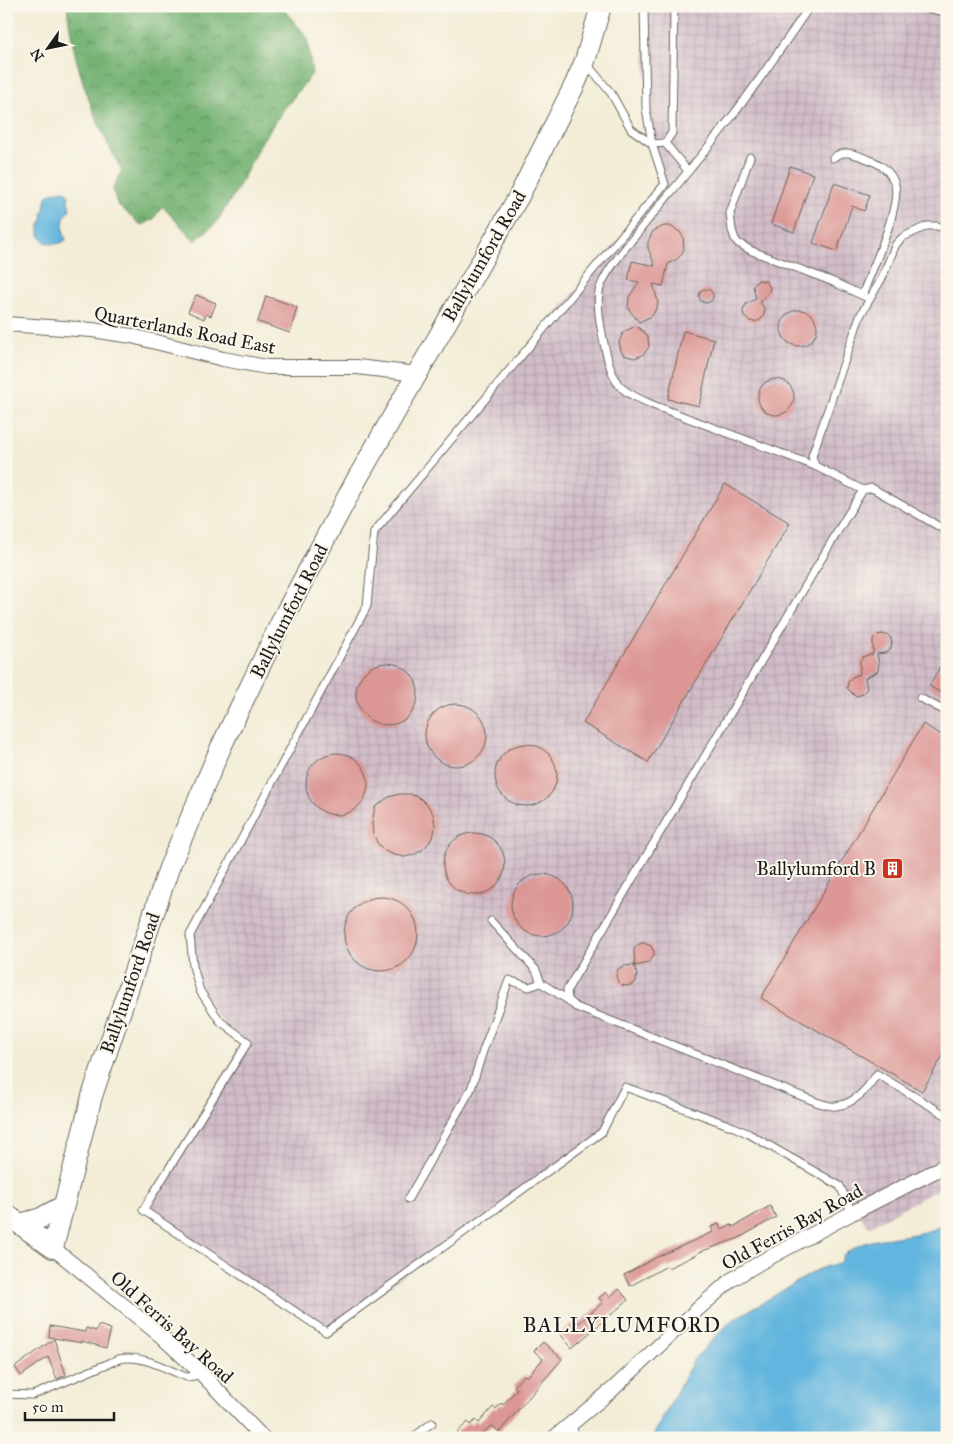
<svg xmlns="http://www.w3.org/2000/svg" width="953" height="1444" font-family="'IM FELL Great Primer',serif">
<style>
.industrial{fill:url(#industrial-grid)}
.forest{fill:url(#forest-crowns);stroke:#486748}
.water{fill:#62b5de;stroke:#3f687d}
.building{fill:#dc9795}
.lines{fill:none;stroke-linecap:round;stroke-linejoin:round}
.lane-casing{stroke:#67655d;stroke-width:9}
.street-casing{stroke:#67655d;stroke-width:16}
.secondary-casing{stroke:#67655d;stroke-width:22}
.lane{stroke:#fff;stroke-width:7}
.street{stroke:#fff;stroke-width:14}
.secondary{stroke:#fff;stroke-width:20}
.labels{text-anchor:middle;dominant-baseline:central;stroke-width:4;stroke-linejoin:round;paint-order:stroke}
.street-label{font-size:19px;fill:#1c1c1c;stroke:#fbf7ec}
.poi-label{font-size:19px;fill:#1c1c1c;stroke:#fbf7ec;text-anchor:end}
.quarter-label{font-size:21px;letter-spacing:1px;fill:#1c1c1c;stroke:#fbf7ec}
</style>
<defs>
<pattern id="industrial-grid" width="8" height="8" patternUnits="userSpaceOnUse" patternTransform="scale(1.25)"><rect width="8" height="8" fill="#d1bdc9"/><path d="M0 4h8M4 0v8" fill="none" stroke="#b3a2ac"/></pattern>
<pattern id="forest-crowns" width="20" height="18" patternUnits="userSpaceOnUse" patternTransform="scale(1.25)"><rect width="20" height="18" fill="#74b273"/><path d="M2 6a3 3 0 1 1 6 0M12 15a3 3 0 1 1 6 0" fill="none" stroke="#5e905e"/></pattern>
</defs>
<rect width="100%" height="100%" fill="#fbf7ec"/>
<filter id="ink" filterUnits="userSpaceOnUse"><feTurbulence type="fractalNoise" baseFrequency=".02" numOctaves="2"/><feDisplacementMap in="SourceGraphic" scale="10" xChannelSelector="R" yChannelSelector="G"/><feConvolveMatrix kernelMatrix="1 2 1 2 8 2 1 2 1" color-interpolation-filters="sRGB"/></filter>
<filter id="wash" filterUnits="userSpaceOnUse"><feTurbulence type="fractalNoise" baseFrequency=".0096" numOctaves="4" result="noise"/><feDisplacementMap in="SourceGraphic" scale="20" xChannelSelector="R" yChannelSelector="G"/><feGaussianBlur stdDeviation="1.12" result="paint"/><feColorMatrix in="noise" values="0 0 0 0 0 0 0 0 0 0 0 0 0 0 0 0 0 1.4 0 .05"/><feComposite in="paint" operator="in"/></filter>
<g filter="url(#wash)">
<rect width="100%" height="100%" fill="#f3edd7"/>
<polygon class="industrial" points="644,6 929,6 947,9 947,1184 869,1227 836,1187 742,1140 625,1087 602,1132 326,1332 143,1210 248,1043 220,1021 200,991 190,935 367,606 374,532 665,184 646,108"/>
<path class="forest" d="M67,6h214l26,31 5,37 -28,35 -22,32 -24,47 -22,35 -21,18 -33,-35 -9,14 -12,5 -24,-21 -4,-16 9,-18c-29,-50 -49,-106 -55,-164z"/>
<g class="water">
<path d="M64,190l2,1 3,5 -1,4 2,10c-9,7 -8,20 -4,30 -8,7 -26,5 -27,-8 -1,-5 3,-10 4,-15l-1,-3c3,-5 2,-7 3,-12 2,-10 10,-10 19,-12z"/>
<path d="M947,1222v216h-295l42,-79 37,-38 88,-52 22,-7 2,-7c7,-4 16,-11 24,-13 22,-6 63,-6 80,-20z"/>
</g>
<g id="blocks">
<g class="building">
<polygon points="790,166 813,174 794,232 771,224"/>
<polygon points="834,183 870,195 864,211 852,206 837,251 813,243"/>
<polygon points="664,226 670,226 680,232 683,237 684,249 681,255 677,259 668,264 663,286 653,284 658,302 657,307 652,316 639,322 630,311 628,307 629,297 639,282 628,280 632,261 655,266 648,248 648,242 653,231"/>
<polygon points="758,280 766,281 770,288 768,293 760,301 765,310 763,317 760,320 754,322 750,321 744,317 743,310 746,304 756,299 753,286"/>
<circle cx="706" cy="296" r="7"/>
<polygon points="196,295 216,303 211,316 206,314 204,319 188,312"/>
<polygon points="266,296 297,307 290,333 258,322"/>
<circle cx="799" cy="328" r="18"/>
<polygon points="636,326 645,333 648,337 649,347 643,355 634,358 624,355 621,351 619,342 623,333 627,330"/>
<polygon points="683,331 714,339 699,406 668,399"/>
<circle cx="776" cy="397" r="18"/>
<polygon points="725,484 790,523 648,762 583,723"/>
<polygon points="883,634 889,636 891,639 892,643 891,649 885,653 877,654 879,664 878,671 865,678 867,688 863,694 857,696 854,695 847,688 848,682 852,677 860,674 860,661 864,656 873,654 873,639 877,635"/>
<polygon points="947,655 947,696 929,686"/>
<circle cx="387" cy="694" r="31"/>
<circle cx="456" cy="735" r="31"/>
<polygon points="923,724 947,738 947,1049 922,1091 761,998"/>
<circle cx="526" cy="775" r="31"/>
<circle cx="337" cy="784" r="31"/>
<polygon points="399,794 410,794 420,798 428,806 433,814 435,824 434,834 429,843 422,850 414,855 404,857 394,855 385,851 378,844 373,834 372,823 375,807 389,797"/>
<circle cx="474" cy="864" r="31"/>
<circle cx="542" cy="905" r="31"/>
<circle cx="381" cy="934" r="37"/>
<polygon points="641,943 644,943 651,946 654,952 654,955 650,961 648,963 635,966 634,950 635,947"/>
<polygon points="634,965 637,974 636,981 634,984 627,986 621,985 618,982 616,976 618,969 624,966"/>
<polygon points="770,1206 776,1217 739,1238 697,1253 698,1254 668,1268 667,1266 630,1286 624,1275 657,1257 713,1232 711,1227 719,1224 721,1229 732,1225 733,1227"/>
<polygon points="619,1289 628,1300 572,1348 560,1334 576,1320 579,1323 594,1310 603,1302 599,1298 606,1292 610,1297"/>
<polygon points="98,1325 111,1329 106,1348 82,1341 82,1343 49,1337 50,1326 85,1332 86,1328 96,1331"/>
<polygon points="54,1339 66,1375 57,1379 48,1357 21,1376 15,1367"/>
<polygon points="543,1342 562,1359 499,1432 492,1425 477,1438 463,1438 457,1432 468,1422 470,1425 476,1420 479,1423 493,1407 496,1409 501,1403 503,1405 517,1389 514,1386 524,1375 527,1377 543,1359 534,1351"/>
</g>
</g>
</g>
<g filter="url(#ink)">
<use href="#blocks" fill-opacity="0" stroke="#67655d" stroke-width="1"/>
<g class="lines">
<defs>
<g id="lane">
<polyline points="644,6 646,108 652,144 665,184 374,532 367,606 190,935 193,966 200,991 220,1021 248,1042 143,1210 326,1332 602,1132 625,1087 734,1127 749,1134 840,1186 852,1213"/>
<path d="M810,6c-27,39 -54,80 -83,117 -27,35 -56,69 -84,103 -13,17 -36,42 -43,62 -6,18 7,80 18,96 8,10 24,16 35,21l162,61"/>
<polyline points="912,6 947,12"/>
<polyline points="587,64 611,93 631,129 652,144 665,143 672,133 674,6"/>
<polyline points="665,143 688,171"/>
<polyline points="750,157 730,213 732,230 735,239 738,243 752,251 831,281 870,299"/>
<path d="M833,158c10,-9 21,-4 32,0 14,5 26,12 30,27 6,22 -24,87 -33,110"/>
<polyline points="863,490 815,466 812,456 860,316 882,278 896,244 903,237 927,226 937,226 947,229"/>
<path d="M947,531l-75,-43 -9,2 -18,29 -278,471 1,10 8,7 243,96c5,1 12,4 17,3 19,-2 31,-17 41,-32l70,42"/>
<polyline points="920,698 947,712"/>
<polyline points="491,921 536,970 541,983 568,1000"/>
<polyline points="408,1199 471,1089 483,1051 509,980 529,987 541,983"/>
<path d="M6,1394l26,1 6,-2 81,-34c24,-5 46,10 68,18l7,-1 5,-5"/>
<polyline points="571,1425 577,1438"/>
<polyline points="412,1438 432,1423"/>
</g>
<g id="street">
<polyline points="6,324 92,330 132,336 223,359 267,367 357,367 417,374"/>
<polyline points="53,1248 160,1335 199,1371 263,1438"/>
<polyline points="554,1438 613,1389 699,1308 731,1280 761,1262 852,1213 937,1170 947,1164"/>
</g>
<g id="secondary">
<polyline points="6,1214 53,1248 92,1096 169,868 221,747 285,614 357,479 519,196 575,84 585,61 601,6"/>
<polyline points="20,1224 41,1218 63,1206"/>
</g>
</defs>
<use href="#lane" class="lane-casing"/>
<use href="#street" class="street-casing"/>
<use href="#secondary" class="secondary-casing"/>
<use href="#lane" class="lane"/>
<use href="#street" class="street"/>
<use href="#secondary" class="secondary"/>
</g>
</g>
<defs>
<symbol id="building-square" viewBox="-11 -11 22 22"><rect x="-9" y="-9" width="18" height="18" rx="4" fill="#c8321e" stroke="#fbf7ec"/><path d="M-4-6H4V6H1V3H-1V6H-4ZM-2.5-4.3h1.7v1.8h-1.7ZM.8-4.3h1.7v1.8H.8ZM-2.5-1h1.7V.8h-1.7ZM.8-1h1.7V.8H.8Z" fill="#fff"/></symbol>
</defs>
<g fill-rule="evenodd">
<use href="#building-square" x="880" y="856" width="25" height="25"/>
</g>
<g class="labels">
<g class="street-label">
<text transform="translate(484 256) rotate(-60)">Ballylumford Road</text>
<text transform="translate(185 330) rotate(11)">Quarterlands Road East</text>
<text transform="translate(289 611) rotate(-63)">Ballylumford Road</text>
<text transform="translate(130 983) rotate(-71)">Ballylumford Road</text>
<text transform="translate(792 1227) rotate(-29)">Old Ferris Bay Road</text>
<text transform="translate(172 1327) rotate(42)">Old Ferris Bay Road</text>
</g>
<g class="poi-label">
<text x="876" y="868">Ballylumford B</text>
</g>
<g class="quarter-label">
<text x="622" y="1325">BALLYLUMFORD</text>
</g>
</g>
<rect width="953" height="1444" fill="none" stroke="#fbf7ec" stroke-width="25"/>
<g transform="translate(48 48) rotate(237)" stroke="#fbf7ec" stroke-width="4" paint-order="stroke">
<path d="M0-4L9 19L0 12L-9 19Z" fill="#1c1c1c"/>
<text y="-8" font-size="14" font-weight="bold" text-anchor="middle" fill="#1c1c1c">N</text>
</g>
<path d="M25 1412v8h89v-8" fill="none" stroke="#1c1c1c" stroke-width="2.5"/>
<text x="32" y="1412" font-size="15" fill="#1c1c1c" stroke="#fbf7ec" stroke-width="4" paint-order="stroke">50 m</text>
</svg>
